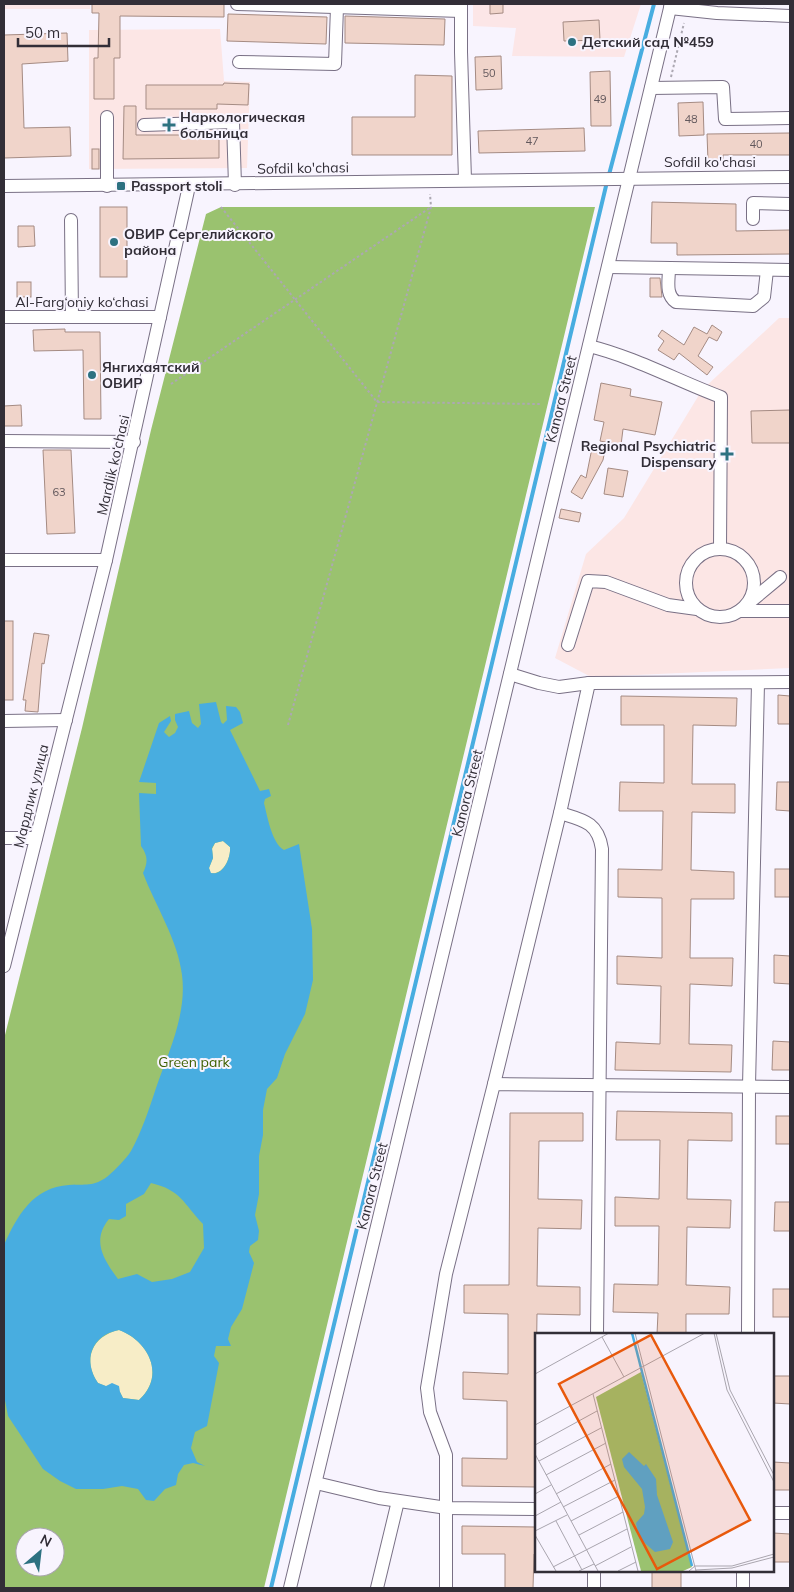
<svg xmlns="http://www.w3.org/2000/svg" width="794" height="1592" font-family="Mulish,sans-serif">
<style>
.education{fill:#fce6e7}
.medical{fill:#fce6e5}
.forest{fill:#9ac26f;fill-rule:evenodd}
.sand{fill:#f7edc7}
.water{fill:#48ade0;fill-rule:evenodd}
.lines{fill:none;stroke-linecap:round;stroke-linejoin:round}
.stream{stroke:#48ade0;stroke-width:4}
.building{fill:#f0d4ca;stroke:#a58b83}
.minor-casing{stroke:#797085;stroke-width:14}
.path{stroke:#aca8b2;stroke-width:2;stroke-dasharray:2.5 2.5;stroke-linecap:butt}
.minor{stroke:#fff;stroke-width:12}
.poi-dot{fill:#2d7181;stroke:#f8f4fe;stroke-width:2}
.labels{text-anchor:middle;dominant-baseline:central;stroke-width:4;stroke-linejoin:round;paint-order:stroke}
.number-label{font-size:11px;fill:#62585c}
.poi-label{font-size:14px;font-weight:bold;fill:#322e37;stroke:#f8f4fe;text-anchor:start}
.street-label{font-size:14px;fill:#322e37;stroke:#f8f4fe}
.park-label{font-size:14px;fill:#3e6001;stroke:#f8f4fe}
.inset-river{fill:none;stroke:#48ade0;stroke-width:2.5}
.inset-road{fill:none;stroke:#a9a5ae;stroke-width:1}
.view{fill:#e8590c;fill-opacity:0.15;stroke:#e8590c;stroke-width:2.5}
.inset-edge{fill:none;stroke:#322e37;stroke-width:2.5}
</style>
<rect width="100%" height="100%" fill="#f8f4fe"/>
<g class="education">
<rect x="4" y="4" width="86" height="5"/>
<polygon points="473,4 641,4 624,57 512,56 516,28 473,26"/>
</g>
<g class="medical">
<polygon points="220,29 224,81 250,82 247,168 89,169 89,30"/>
<polygon points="779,318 790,318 790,668 591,677 555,658 586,554 624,518 702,390"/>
</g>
<path class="forest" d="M221,207h374l-331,1381h-260v-549l78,-311 69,-298 55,-216zM25,1537h30v30h-30z"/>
<g class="sand">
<path d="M223,841l7,6c1,11 -7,29 -20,26l-1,-5 4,-10 -1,-9 3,-6z"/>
<path d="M119,1330c30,11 47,46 20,70l-16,-2 -3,-6 -22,-9c-16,-23 -6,-47 21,-53z"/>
</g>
<path class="water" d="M216,702l5,20 2,2 4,-4 -1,-14 10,1 4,5 3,11 -13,7 30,61 9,-2 2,7 -6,3 -1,4c3,12 8,41 20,47l15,-6 13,85 1,51 -8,34 -20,40 -8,24 -10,11 -4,21v25l-4,21v38l-4,21 4,16 -1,9 -8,6 -1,6 5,11 -12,46 -11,18 -3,12 3,7h-15l-2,10 5,7 -12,63 -12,6 -4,16 6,14 8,4 -12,-3 -9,2 -6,9 -2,11 -11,4 -11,12 -8,-1 -8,-11 -16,-3 -19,3h-27l-16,-8 -17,-12 -35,-53 -4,-21v-150c13,-29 29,-58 65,-60 16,-1 25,2 39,-9 7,-6 18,-17 23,-25 11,-20 18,-42 25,-63 13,-37 31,-74 26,-113 -4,-35 -27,-70 -39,-102 5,-11 5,-17 -2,-27l-2,-53 17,1v-11l-17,-1 20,-59 11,-7 1,5 -7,11 5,5 6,-4 3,-6 -3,-7v-6l14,-3 3,12 6,5 3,-4 -2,-20zM223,841l7,6c1,11 -7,29 -19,26l-2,-5 4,-10 -1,-10 3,-5zM151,1183c30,7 32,20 52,41l1,24 -14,24 -18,7 -20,3 -15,-8 -19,5c-14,-19 -27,-38 -9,-60l10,1 7,-4v-12l18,-10zM119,1330c30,11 47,46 20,70l-16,-2 -3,-6 -1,-6 -7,-3 -6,3 -8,-3c-16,-23 -6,-48 21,-53z"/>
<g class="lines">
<polyline class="stream" points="271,1588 606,186 654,4"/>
</g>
<g class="building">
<polygon points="92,4 224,4 224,17 120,16 120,58 114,58 114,99 94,99 94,58 98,58 99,13 92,13"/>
<polygon points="490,4 503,4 503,13 490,14"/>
<polygon points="228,14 327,17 326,44 227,41"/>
<polygon points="345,16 445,19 444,45 345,43"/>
<polygon points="599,20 600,40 564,41 563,22"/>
<polygon points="67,33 68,61 22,64 24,128 70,127 71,156 4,158 4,35"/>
<polygon points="501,56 502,89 476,90 475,57"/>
<polygon points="610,71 611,126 591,126 590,72"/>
<polygon points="415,75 452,76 452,155 352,155 352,117 415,117"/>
<polygon points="224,83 249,84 248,105 217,104 217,109 146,109 146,85 223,85"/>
<polygon points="703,102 704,135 679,136 678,103"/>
<polygon points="124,106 136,106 136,135 219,135 219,158 123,159"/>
<polygon points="584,128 585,151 479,153 478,131"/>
<polygon points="790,133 790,155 723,155 723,160 708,161 707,134"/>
<rect x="92" y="149" width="7" height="20"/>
<polygon points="652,202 736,204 736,231 790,230 790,254 677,255 677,243 651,243"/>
<rect x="100" y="207" width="27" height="70"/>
<polygon points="18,226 34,226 35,246 18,247"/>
<polygon points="650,278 660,278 662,297 650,297"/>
<rect x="17" y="282" width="14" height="15"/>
<polygon points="712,325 722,332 717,341 709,337 698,356 713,367 707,375 679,353 674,360 658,350 664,341 658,336 662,330 684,345 694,327 707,334"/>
<polygon points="65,329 65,332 100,332 101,419 84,419 83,350 34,351 33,330"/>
<polygon points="601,383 631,389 630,396 662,402 655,435 623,429 621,445 600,441 604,422 594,420"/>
<polygon points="21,405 22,426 4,426 4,406"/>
<polygon points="790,410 790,443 752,443 751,411"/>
<polygon points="592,448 605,450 603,460 582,499 571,492 581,475 586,478"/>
<polygon points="43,450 71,450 75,533 47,534"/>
<polygon points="608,468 628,471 623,497 604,494"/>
<polygon points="561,509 581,513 579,522 559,518"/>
<rect x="4" y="621" width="9" height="79"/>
<polygon points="34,633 49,635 44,664 42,663 38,712 25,711 26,700 23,700"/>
<polygon points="778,695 790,696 790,724 778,724"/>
<polygon points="621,696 737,698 736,726 693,725 692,784 735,784 735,813 692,812 691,870 734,872 734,899 691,899 690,958 733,958 732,986 690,984 689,1044 732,1045 731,1072 615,1070 616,1042 660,1044 661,986 617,984 617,956 662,958 662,898 618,897 618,869 662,870 663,811 619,811 620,782 664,783 664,725 621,725"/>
<polygon points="777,782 790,782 790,811 776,810"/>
<rect x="775" y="869" width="15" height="28"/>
<polygon points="774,955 790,956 790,984 774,983"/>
<polygon points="773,1041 790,1042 790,1070 772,1070"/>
<polygon points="617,1111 732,1113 732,1141 688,1140 687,1199 731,1200 730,1228 687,1227 686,1285 730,1287 729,1314 686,1314 686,1334 657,1334 658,1313 613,1312 614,1284 658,1285 659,1226 615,1226 615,1197 659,1199 660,1140 616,1140"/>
<polygon points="510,1113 583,1113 583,1141 539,1141 538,1199 582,1200 581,1229 538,1228 537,1286 580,1287 580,1315 537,1314 535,1460 536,1460 536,1487 462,1486 462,1458 507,1459 507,1401 463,1399 463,1372 508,1374 508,1314 464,1313 464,1285 509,1285"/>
<rect x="776" y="1116" width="14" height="28"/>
<polygon points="775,1202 790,1202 790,1231 774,1231"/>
<rect x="773" y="1289" width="17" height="28"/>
<polygon points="773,1376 790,1376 790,1404 773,1403"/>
<polygon points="773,1462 790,1463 790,1490 773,1490"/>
<polygon points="462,1526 536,1527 536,1554 534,1554 533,1588 505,1588 505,1554 462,1554"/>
<polygon points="773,1533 790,1534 790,1562 773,1562"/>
<rect x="652" y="1571" width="29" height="17"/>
</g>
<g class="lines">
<defs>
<g id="minor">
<polyline points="237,4 461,11"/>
<polyline points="461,4 461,52 465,180"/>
<polyline points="670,8 717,13 790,16"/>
<polyline points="239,62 335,64 337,7"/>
<polyline points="651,88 723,87 725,119 790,118"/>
<polyline points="107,117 107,186"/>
<polyline points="144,125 233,122 235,185"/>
<path d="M4,186c262,-1 524,-8 786,-9"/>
<polyline points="753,219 753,203 790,204"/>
<polyline points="71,220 72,317"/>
<polyline points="608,267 790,270"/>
<path d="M669,268c0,13 -4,26 7,34l77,4 11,-9 3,-27"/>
<polyline points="4,317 160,317"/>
<path d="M589,346c45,11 89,35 132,51l-1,151"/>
<polyline points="4,441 134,442"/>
<circle cx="720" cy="583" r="34"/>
<polyline points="4,560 106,560"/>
<polyline points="750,602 780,577"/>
<polyline points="740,611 790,611"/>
<polyline points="568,645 588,581 606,582 668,605 697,609"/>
<polyline points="510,674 539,683 559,687 589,683 790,682"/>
<path d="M589,683l-29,130c23,7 38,9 42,36l-5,485"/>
<polyline points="4,721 66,720"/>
<polyline points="4,838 36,838"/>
<polyline points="4,966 106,560 189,186"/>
<polyline points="494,1084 560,813"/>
<polyline points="748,1334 749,1086 758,683"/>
<polyline points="316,1483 379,1498 447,1508 536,1509"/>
<polyline points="773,1513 790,1513"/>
<polyline points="290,1588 671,4"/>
<polyline points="377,1588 398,1501"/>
<polyline points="446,1588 446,1455 430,1412 427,1388 446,1274 494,1084 790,1087"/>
<polyline points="594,1588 594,1571"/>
<polyline points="743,1588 743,1571"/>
</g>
</defs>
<use href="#minor" class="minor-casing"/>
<g class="path">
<polyline points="671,77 684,23"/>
<polyline points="221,207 377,402 541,404"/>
<polyline points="171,384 431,207"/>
<polyline points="288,725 431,207 430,194"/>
</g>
<use href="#minor" class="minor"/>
</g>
<g class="poi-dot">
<circle cx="572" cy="42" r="5"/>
<path d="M166.5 117.5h5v5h5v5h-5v5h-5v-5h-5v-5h5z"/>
<rect x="116" y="181" width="10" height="10" rx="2.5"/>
<circle cx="114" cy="242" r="5"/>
<circle cx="92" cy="375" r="5"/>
<path d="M724.5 446.5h5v5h5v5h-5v5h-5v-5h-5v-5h5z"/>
</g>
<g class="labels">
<g class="number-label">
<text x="489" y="73">50</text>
<text x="600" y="99">49</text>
<text x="691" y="119">48</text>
<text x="532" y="141">47</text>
<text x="756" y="144">40</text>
<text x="59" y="492">63</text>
</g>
<g class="poi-label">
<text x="582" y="42">Детский сад №459</text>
<text x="180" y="117">Наркологическая<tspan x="180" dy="16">больница</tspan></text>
<text x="131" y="186">Passport stoli</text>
<text x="124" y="234">ОВИР Сергелийского<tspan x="124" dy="16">района</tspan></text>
<text x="102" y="367">Янгихаятский<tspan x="102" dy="16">ОВИР</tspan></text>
<text x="716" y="446" text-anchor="end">Regional Psychiatric<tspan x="716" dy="16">Dispensary</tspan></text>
</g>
<g class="street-label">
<text x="710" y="162">Sofdil ko'chasi</text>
<text transform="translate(303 168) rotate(-1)">Sofdil ko'chasi</text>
<text x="82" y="302">Al-Farg‘oniy ko‘chasi</text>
<text transform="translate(561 399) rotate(-76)">Kanora Street</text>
<text transform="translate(113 465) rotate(-77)">Mardlik ko‘chasi</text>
<text transform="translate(467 793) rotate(-76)">Kanora Street</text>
<text transform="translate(31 796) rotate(-76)">Мардлик улица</text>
<text transform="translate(372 1186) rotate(-76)">Kanora Street</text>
</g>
<g class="park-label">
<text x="194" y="1062">Green park</text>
</g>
</g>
<g transform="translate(535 1333)">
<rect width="239" height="239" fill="#f8f4fe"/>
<path d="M106,39l51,195 -9,4h-42l-45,-174z" fill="#9ac26f"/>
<path d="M94,119l15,14 2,-2 10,15 1,16 16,47 -3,7 -15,3 -16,-14 -3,-15 8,-9 1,-7 -3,-18 -18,-22 -2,-8z" fill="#48ade0"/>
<path class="inset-river" d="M97,0l60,233"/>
<path class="inset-road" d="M100,0l61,238M179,0l13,57 47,92M181,0l14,57 44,85M67,4l22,40M0,41l74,-41M58,61l45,177M0,92l170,-92M0,112l62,-34M0,121l63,117M4,128l62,-33M11,142l60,-32M0,161l16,-9M21,161l55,-30M28,174l52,-27M0,183l26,-14M21,188l26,49M36,188l48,-25M0,198l32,-16M0,202l21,36M44,202l44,-23M60,233l36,-19M18,234l74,-38M161,237l36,-2 42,-11M44,238l15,-7M83,238l18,-9M154,238l6,-5h37l42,-12"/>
<path class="view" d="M116,2l99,185 -93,49 -98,-185z"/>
<rect width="239" height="239" class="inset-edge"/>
</g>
<rect width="794" height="1592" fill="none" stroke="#322e37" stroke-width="10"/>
<g transform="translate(40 1552) rotate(28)"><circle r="24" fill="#f8f4fe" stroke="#a9a5ae"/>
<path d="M0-4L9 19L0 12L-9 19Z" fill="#2d7181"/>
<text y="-8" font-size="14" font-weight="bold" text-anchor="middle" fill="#322e37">N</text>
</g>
<path d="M18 38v8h91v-8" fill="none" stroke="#322e37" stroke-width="2.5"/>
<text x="25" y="38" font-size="15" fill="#322e37" stroke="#f8f4fe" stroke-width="4" paint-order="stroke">50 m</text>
</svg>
